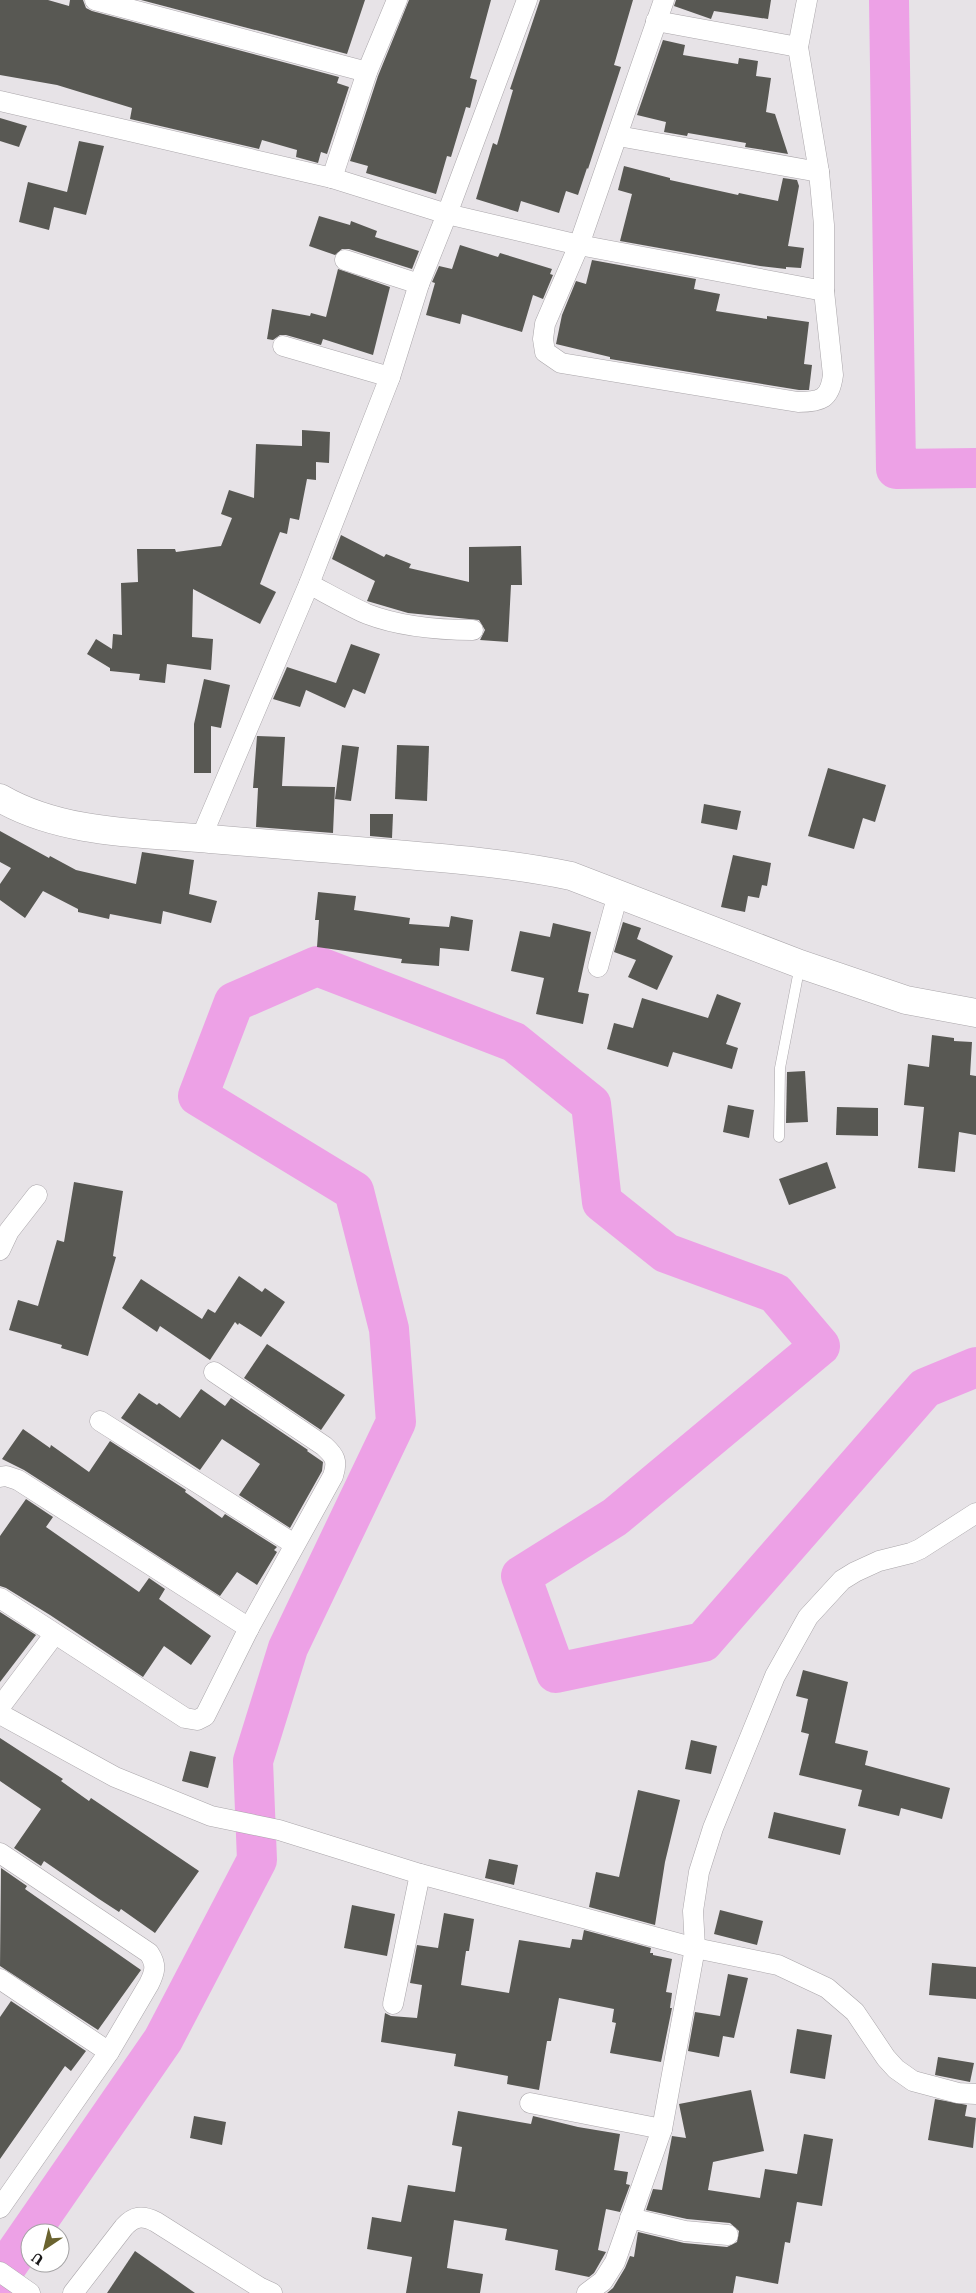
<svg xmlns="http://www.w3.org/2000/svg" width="976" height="2293" font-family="'Roboto Serif',serif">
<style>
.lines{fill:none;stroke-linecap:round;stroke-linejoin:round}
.river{stroke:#eda1e6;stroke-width:40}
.building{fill:#585853}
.lane-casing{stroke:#aaa6aa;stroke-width:11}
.street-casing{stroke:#aaa6aa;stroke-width:21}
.secondary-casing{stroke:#aaa6aa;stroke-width:29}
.lane{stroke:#fff;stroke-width:10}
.street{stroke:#fff;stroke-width:20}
.secondary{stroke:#fff;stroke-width:28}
</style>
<rect width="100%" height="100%" fill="#e7e3e7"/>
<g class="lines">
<g class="river">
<polyline points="889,0 896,469 976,468"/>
<polyline points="0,2276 163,2040 257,1860 253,1761 288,1648 396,1422 389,1329 354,1191 198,1096 234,1002 317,966 514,1042 591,1104 602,1202 666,1253 775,1293 820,1346 615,1517 521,1576 556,1673 703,1642 925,1388 976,1367"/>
</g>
</g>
<g class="building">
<polygon points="0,0 48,0 69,6 70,0 83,0 86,8 92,11 339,77 337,83 349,87 327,154 321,152 318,163 296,157 297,150 262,140 259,149 130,119 132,108 57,85 0,75"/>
<polygon points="141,0 365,0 347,54"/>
<polygon points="409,0 491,0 470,78 477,80 470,108 466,107 451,157 447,156 436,194 366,173 368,166 350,161 378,76"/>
<polygon points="540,0 633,0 614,65 621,67 588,169 587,168 578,195 566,191 559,213 521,201 518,212 476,199 493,143 497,145 513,90 510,89"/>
<polygon points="676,0 771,0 768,19 714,11 711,19 674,6"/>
<polygon points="663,40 685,45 683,55 738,64 739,58 758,61 756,76 771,78 766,112 775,114 788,154 745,147 746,143 688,133 687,136 664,132 666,122 637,115"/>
<polygon points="0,118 27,126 19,147 0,141"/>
<polygon points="79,141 104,146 86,215 54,207 49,230 19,222 28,182 67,192"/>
<polygon points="624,166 670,178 670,180 738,195 739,193 778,201 783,178 797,180 799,186 788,246 804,248 801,268 786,267 786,269 760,266 620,241 632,194 618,190"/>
<polygon points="319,216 350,225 351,221 377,231 375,237 419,251 412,269 349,249 342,249 335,255 309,246"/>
<polygon points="460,245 498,257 500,253 552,269 550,274 553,275 543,299 533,295 522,332 462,314 460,324 426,315 435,283 432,282 439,266 452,269"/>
<polygon points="592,260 696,279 694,289 720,294 716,311 767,319 767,316 809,322 804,364 812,365 809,390 799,390 610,359 610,357 556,344 562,315 576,281 586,284"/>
<polygon points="338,269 390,287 373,355 323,339 321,345 286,335 280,335 273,340 267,339 272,309 310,316 311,313 326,317"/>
<polygon points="302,430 330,432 329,463 316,462 316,480 307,479 299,520 290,518 287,534 280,532 260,584 276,592 260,624 193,589 192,637 213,639 211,670 167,664 165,683 139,680 140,674 110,671 110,668 87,654 96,639 112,649 113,634 122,635 121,583 138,582 137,549 175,549 176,552 221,546 232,518 221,514 229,490 254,498 256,444 302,446"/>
<polygon points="341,535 384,557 386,554 411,564 409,568 469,582 469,547 521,546 522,585 511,585 508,642 480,640 485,630 479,620 408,613 367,601 375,581 332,559"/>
<polygon points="351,644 380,654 365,694 353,689 345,708 306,690 300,707 273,699 287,667 336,683"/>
<polygon points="204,679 230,685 221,728 211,726 211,773 194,773 194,724"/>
<polygon points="257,736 285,737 282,786 335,787 333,833 256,827 258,788 253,788"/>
<polygon points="342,745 359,747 351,801 335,799"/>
<polygon points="397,745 429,746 427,801 395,799"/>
<polygon points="828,768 886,785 875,822 863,818 854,849 808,836"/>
<polygon points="704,804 741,811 737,830 701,823"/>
<polygon points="370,814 393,814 392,838 370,836"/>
<polygon points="0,831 49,858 50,856 76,870 136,884 142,852 194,860 189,894 217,901 211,923 163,911 161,924 110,914 109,919 78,912 78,909 43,891 25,918 0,900 0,884 11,868 0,862"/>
<polygon points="733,855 771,863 767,886 762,885 759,898 748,896 745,912 721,907"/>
<polygon points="318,892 356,896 354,910 410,918 409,924 449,927 451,916 473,920 469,951 440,948 439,966 401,963 402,959 317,947 319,920 315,920"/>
<polygon points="623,922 641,928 637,939 673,956 657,990 628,977 636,960 614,952"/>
<polygon points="553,923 591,932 578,992 589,994 583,1024 536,1014 544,978 511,971 520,931 550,937"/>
<polygon points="717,994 741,1003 726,1044 738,1048 732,1069 673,1052 668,1067 607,1049 614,1023 633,1028 642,998 708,1018"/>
<polygon points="932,1035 954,1038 954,1041 972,1042 970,1075 976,1076 976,1135 959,1132 955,1172 918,1168 924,1107 904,1105 908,1064 929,1067"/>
<polygon points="805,1071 808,1122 786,1123 787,1072"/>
<polygon points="728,1105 754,1110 749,1138 723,1132"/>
<polygon points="837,1107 878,1108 878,1136 836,1135"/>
<polygon points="827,1162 836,1188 789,1205 779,1179"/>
<polygon points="74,1182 123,1191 113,1256 116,1257 88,1356 61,1348 62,1345 9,1330 18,1300 38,1306 57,1240 64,1242"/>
<polygon points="239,1276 262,1292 265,1288 285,1302 261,1337 239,1323 238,1325 235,1322 210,1360 160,1326 157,1332 122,1308 141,1279 202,1319 208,1309 215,1313"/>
<polygon points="267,1344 345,1395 321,1430 244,1378"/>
<polygon points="201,1389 225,1406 231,1398 308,1450 307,1451 323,1462 322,1471 290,1528 239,1495 260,1464 222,1439 200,1470 121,1418 139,1393 157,1405 159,1403 180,1418"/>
<polygon points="23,1429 50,1448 51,1445 89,1472 110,1441 186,1490 185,1492 222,1518 225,1514 277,1547 274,1550 277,1552 257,1585 237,1572 220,1596 24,1470 2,1459"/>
<polygon points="26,1499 53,1517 46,1527 139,1592 149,1578 165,1589 159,1599 211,1636 191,1665 164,1646 143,1677 50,1615 6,1588 0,1586 0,1536"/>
<polygon points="0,1612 36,1635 0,1682"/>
<polygon points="803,1670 848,1682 835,1743 868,1751 865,1765 950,1788 942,1819 901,1808 899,1816 858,1806 862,1790 799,1775 809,1734 801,1732 808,1699 796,1696"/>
<polygon points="0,1738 63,1779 61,1781 89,1801 91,1798 199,1871 155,1933 121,1909 119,1912 99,1899 44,1861 41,1866 14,1848 41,1809 0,1781"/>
<polygon points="691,1740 717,1746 711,1774 685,1769"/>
<polygon points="190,1751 216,1757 208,1788 182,1781"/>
<polygon points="638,1790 680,1800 665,1862 655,1925 589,1907 596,1872 619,1877"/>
<polygon points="774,1812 846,1829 840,1855 768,1838"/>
<polygon points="489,1859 518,1865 514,1885 485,1878"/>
<polygon points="1,1868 27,1886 25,1889 35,1896 141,1970 98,2030 0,1966"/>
<polygon points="352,1905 395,1914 387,1956 344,1948"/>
<polygon points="720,1910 763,1921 757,1945 714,1934"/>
<polygon points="444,1913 474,1919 469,1951 466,1951 461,1985 509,1993 519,1940 570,1948 572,1939 582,1940 584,1930 651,1948 650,1953 653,1953 653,1955 672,1959 666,1992 672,1993 670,2008 672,2008 661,2062 610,2053 616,2023 612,2022 614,2009 559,1998 551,2041 547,2041 539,2090 507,2084 508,2076 454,2066 456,2054 381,2042 385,2013 391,2016 417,2018 422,1985 410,1983 417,1945 438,1948"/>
<polygon points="932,1963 976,1967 976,1999 929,1995"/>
<polygon points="728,1974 748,1978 734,2038 723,2036 719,2057 688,2051 695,2012 720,2016"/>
<polygon points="11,2001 86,2051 71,2071 65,2066 0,2159 0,2017"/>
<polygon points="797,2029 832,2035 825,2079 790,2073"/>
<polygon points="938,2057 974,2063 970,2082 935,2075"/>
<polygon points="751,2090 764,2151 713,2162 708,2190 760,2198 765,2169 797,2174 804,2134 833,2139 822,2206 797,2202 790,2243 785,2242 778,2284 736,2276 733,2293 607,2293 613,2288 625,2268 630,2256 634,2257 638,2232 684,2243 727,2247 737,2242 739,2231 730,2223 687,2219 646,2210 653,2189 662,2190 672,2136 686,2138 679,2104"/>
<polygon points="935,2099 967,2105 965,2116 976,2118 973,2148 928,2140"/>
<polygon points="458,2111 531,2124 533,2116 578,2127 620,2134 614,2170 628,2172 626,2184 630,2185 620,2212 606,2209 598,2250 606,2252 594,2273 589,2277 555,2270 558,2250 505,2240 507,2229 454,2220 447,2268 483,2274 480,2293 406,2293 412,2257 367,2249 372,2217 401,2222 408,2185 455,2192 462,2147 452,2145"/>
<polygon points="194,2116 226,2122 222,2145 190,2138"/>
<polygon points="135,2251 195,2293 107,2293"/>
</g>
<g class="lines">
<defs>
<polyline id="lane" points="779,1137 780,1068 800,965"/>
<g id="street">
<polyline points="95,0 367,72"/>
<polyline points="527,0 447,214 579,245 824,291 824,225 819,172 798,47 807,0"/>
<path d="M664,0l-85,245 -34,79 -2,15 2,13 16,11 237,39c23,0 32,-3 35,-27l-9,-84"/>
<polyline points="656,21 798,47"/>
<polyline points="0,101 332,178 447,214 419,284 390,377 309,584 201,838"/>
<polyline points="618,136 819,172"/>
<polyline points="332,178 367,72 397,0"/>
<polyline points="345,260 419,284"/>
<polyline points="283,346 390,377"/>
<path d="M309,584c19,10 38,21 58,30 34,13 71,16 106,16"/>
<polyline points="598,967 618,894"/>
<polyline points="0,1250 9,1231 37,1195"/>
<polyline points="100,1421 294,1544"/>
<polyline points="0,1477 6,1476 18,1480 249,1628"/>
<path d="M0,1598l185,120 12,2 8,-4 44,-88 84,-152c5,-15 2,-20 -9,-30l-110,-74"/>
<polyline points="0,1707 54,1635"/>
<polyline points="0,1714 115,1777 211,1816 279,1830 420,1874 695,1948 778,1965 827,1988 855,2012 886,2058 896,2069 913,2081 958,2093 976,2094"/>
<path d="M0,1853l149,100c8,12 6,19 0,31l-40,68 -109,156"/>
<polyline points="0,1979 109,2052"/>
<polyline points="393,2004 420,1874"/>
<polyline points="530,2103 662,2129"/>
<polyline points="630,2218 685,2231 728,2235"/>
<polyline points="0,2272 30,2293"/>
<path d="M73,2293l51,-66c10,-11 18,-12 32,-5l103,65 13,6"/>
<polyline points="587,2293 603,2281 615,2262 662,2129 695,1948 693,1911 699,1872 713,1828 775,1676 808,1617 842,1580 855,1572 879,1561 911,1553 920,1549 976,1513"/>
</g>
<path id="secondary" d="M0,798c62,36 141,35 210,41 62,5 123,10 185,15 59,5 118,10 176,22l229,88 106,36 70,13"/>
</defs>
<use href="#lane" class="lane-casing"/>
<use href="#street" class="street-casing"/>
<use href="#secondary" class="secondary-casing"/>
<use href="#lane" class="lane"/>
<use href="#street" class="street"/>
<use href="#secondary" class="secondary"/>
</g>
<g transform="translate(45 2248) rotate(215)"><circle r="24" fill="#ffffff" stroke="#a3a2a3"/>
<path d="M0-4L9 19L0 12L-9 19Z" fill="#6a632f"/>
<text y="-8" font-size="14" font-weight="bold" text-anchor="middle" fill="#181718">U</text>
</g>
</svg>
